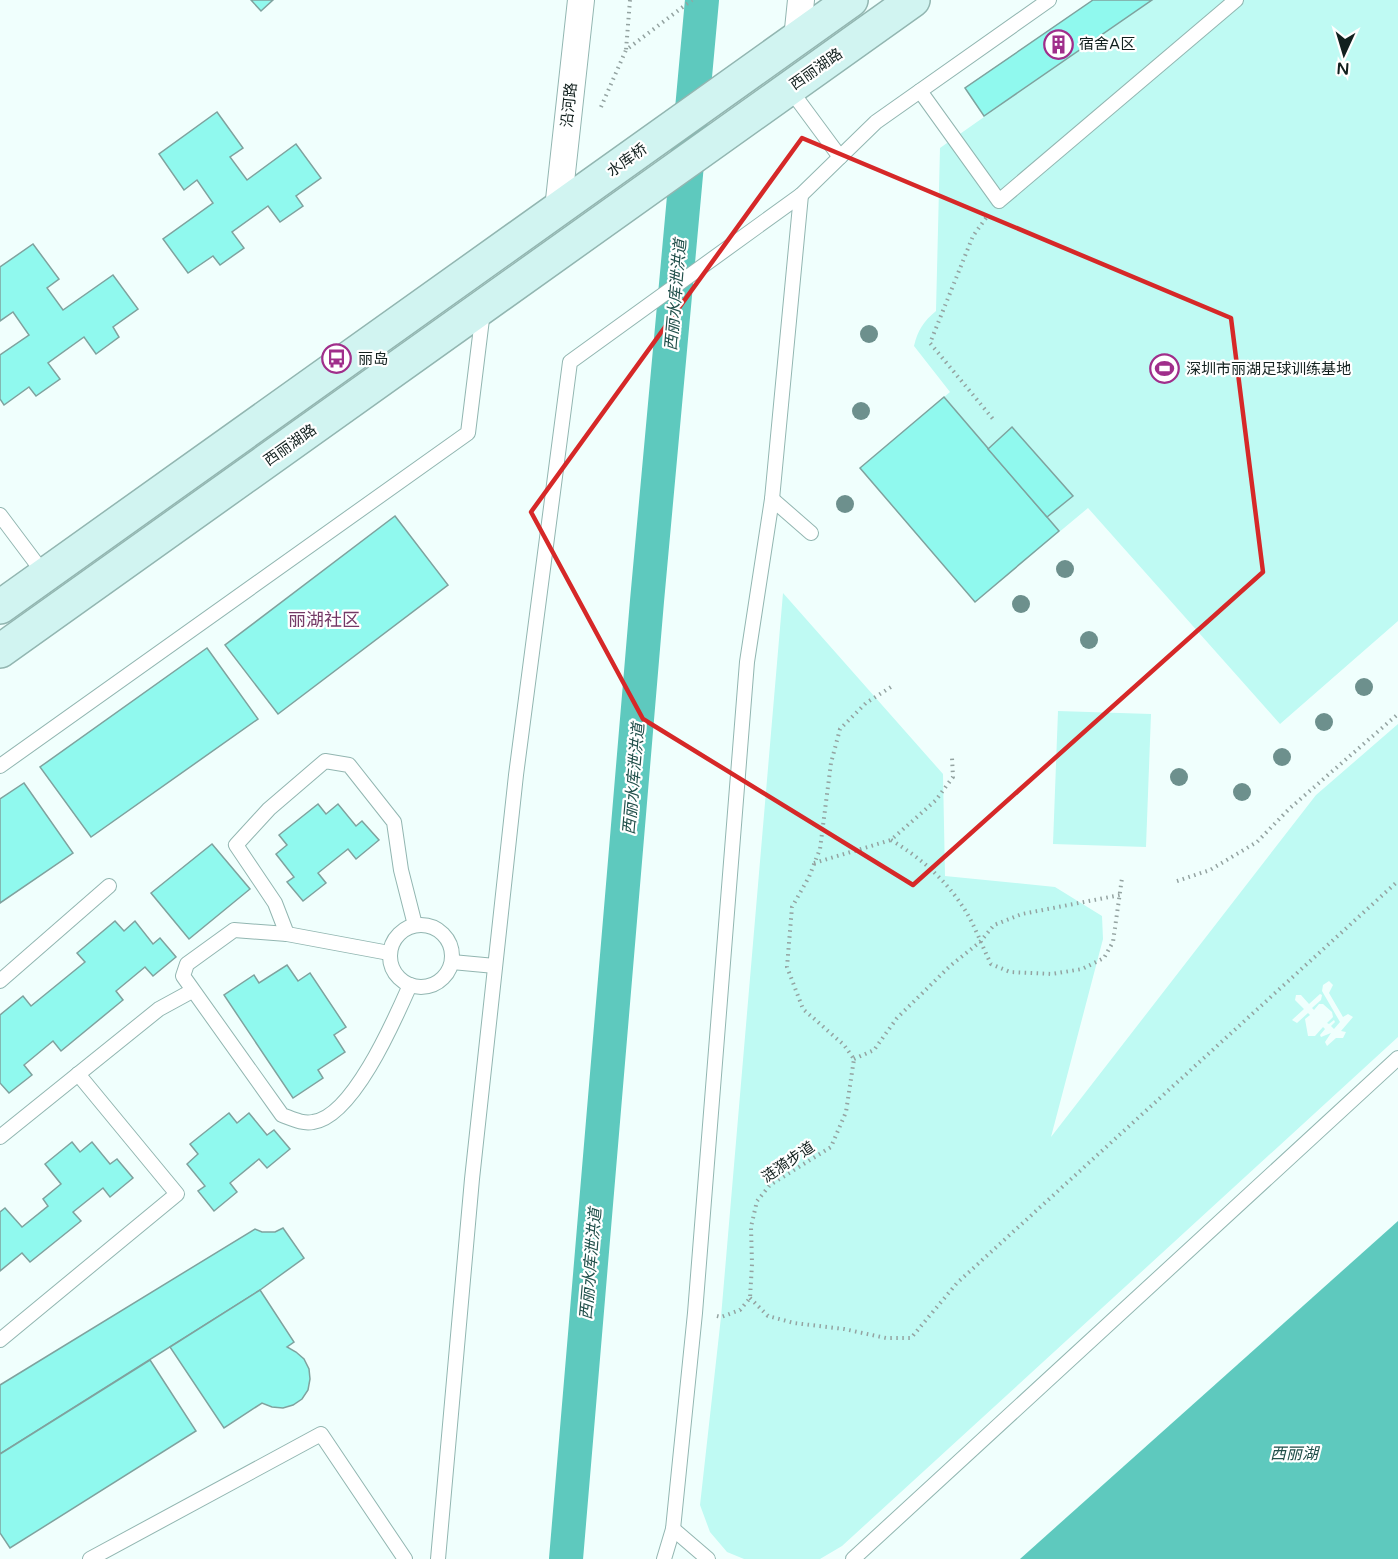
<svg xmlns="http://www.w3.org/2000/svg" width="1398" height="1559" font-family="'Varela Round','Noto Sans SC',sans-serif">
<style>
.green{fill:#bffaf3;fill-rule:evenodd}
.water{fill:#5ec9be}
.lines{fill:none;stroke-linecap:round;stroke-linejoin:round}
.canal{stroke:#5ec9be;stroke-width:34}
.building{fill:#90f9ee;stroke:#7fa29e;stroke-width:1.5}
.lane-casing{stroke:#92b6b1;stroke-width:16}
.street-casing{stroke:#92b6b1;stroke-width:28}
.secondary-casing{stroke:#92b6b1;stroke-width:36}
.path{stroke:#94a3a1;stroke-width:4;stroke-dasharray:1.5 4.5;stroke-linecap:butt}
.lane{stroke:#fff;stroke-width:14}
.street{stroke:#fff;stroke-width:26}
.secondary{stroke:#d1f4f1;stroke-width:33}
.tree{fill:#6d908d}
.marked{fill:none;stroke:#d62828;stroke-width:4.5;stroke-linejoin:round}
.labels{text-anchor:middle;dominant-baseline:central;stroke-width:4.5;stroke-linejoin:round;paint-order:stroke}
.poi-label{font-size:15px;fill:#12201e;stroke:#fff;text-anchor:start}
.street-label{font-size:15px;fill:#12201e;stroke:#fff}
.water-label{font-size:16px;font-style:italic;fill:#204f4a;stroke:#fff}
.quarter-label{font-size:18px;fill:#743a66;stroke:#fff}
</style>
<rect width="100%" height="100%" fill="#f0fffd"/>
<g class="green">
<path d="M1093,0h305v621l-118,103 -192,-216 -113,94 -115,-134 90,-76 -36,-46c4,-16 9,-24 22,-35l4,-163 44,-31 -20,-29z"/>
<path d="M783,593l160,181 2,102 110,11 47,29 1,23 -52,198 265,-342 82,-71v313l-556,509 -22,13h-76l-17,-7 -17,-20 -10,-27 21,-188zM1329,981l4,4 -4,8 14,24 5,-3 5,3 -12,14 5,1 -3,6h-7l-9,8 -2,-4 6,-9 -10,4 -1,-2 5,-6 -2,-2 -8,9h-7l-3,-17 5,-4 -2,-2 -11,10 -5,-3 12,-11 -9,-9 1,-5h5l8,9 11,-10 2,1 -1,5 -9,8 2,2 5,-6h4l9,8 1,5 -6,6 2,1 5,-4 1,2 -4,4 3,3 6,-7 -18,-31 1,-6z"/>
<polygon points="1058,711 1151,714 1146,847 1053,844"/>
</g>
<polygon class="water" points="1398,1221 1398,1559 1020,1559"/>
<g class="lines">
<polyline class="canal" points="566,1559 647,601 702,0"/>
</g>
<g class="building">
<polygon points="251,0 273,0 261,11"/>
<polygon points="1093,0 1152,0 984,116 965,88"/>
<polygon points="217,112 243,148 230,157 247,180 296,144 321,178 296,196 303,206 280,222 268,206 232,232 244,248 220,265 213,256 188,273 163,239 213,203 197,180 184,190 159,154"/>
<polygon points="33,244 59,279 47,288 63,310 113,275 138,309 113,327 119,337 96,354 84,337 48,363 60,379 36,396 29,387 4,405 0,399 0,355 29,335 13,312 0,321 0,267"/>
<polygon points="944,397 1059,531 975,602 860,468"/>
<polygon points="1012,427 1073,496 1047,517 988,449"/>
<polygon points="395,516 448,585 278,714 225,645"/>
<polygon points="207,648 258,719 91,837 40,767"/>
<polygon points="24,783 73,853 0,903 0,799"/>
<polygon points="318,804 326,814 338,804 356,826 362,821 379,840 356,859 348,849 318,873 326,883 303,901 287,882 294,877 276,854 287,845 279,835"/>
<polygon points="212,844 250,889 189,939 151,893"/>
<polygon points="115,921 124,931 135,921 153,944 160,938 176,957 153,976 145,967 116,991 123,1000 61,1051 53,1041 24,1065 32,1075 9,1093 0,1083 0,1015 23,996 31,1006 85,962 77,953"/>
<polygon points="287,965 298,981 310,973 346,1027 334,1035 345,1052 318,1070 323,1078 293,1098 224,995 254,975 259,983"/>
<polygon points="229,1113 237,1123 249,1113 267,1135 274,1130 290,1149 267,1168 259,1159 230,1183 237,1192 214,1211 198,1191 205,1186 187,1164 198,1154 190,1144"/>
<polygon points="72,1142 80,1152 92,1142 110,1164 117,1159 133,1178 110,1197 103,1188 73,1212 81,1221 30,1262 22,1253 0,1271 0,1212 5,1208 22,1227 48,1206 43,1199 61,1184 45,1164"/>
<polygon points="283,1228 304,1258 260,1290 0,1454 0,1385 255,1229 262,1232 275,1232"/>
<polygon points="260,1290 294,1342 287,1347 296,1352 304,1359 309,1369 310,1379 308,1390 302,1399 293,1405 283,1408 272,1407 262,1403 224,1428 170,1347"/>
<polygon points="150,1360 196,1431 10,1548 0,1533 0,1454"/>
</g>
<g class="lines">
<defs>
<g id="lane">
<polyline points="789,88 840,157"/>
<polyline points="920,91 999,201 1236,0"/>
<polyline points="772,499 811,533"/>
<polyline points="0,515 45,575"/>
<polyline points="0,766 468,433 483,311"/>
<circle cx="421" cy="956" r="31"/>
<polyline points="287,934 275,903 236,845 269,809 325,761 349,765 394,822 401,870 415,925"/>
<path d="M389,953l-102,-19 -53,-4 -47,34 -4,12 99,139c11,4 20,9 31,7 40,-5 82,-103 97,-137"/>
<polyline points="452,962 495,966"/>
<polyline points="0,981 109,886"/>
<polyline points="0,1137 159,1009 192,991"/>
<polyline points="0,1340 177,1194 78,1074"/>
<polyline points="673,1529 708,1559"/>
<polyline points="90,1559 321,1434 405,1559"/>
<polyline points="438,1559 472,1179 516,775 570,362 801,195 876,122 1049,0"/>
<polyline points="664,1559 673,1529 695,1313 747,662 772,499 801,195"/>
<polyline points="853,1559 1398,1058"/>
</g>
<g id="street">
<polyline points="797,39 801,0"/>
<polyline points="558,209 581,0"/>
</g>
<g id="secondary">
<polyline points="0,607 851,0"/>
<polyline points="0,651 913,0"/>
</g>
</defs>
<use href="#lane" class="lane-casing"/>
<use href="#street" class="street-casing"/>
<use href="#secondary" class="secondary-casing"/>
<g class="path">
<polyline points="630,0 626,50 692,0"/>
<polyline points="601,107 626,50"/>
<polyline points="986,218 973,236 930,343 993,419"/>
<path d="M891,840c30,18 55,40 74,70 10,16 17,36 26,54l19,8 42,2 30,-5 22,-11 9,-16 9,-64"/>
<polyline points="814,863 891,840 936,800 953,777 952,758"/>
<polyline points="1177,881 1210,870 1257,842 1289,809 1398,714"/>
<polyline points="854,1059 874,1050 897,1018 950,966 980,942 994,925 1022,914 1120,895"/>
<polyline points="750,1298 768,1316 794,1323 844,1329 886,1338 911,1338 957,1283 1398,881"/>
<polyline points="717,1316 721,1317 740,1310 750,1298 752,1264 751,1227 757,1201 770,1185 831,1147 846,1112 854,1059 844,1045 803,1009 787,967 792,907 809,877 820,849 831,763 840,729 866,703 891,687"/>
</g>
<use href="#lane" class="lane"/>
<use href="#street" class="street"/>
<use href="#secondary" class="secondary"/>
</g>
<g class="tree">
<circle cx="869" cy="334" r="9"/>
<circle cx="861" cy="411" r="9"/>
<circle cx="845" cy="504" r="9"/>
<circle cx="1065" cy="569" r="9"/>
<circle cx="1021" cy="604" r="9"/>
<circle cx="1089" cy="640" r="9"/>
<circle cx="1364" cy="687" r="9"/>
<circle cx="1324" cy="722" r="9"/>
<circle cx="1282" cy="757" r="9"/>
<circle cx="1179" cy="777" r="9"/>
<circle cx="1242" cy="792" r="9"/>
</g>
<path class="marked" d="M802,138l429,180 32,254 -350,313 -270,-166 -112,-207z"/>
<defs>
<symbol id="building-ring" viewBox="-11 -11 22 22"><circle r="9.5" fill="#fff" stroke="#a02e8b" stroke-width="1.5"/><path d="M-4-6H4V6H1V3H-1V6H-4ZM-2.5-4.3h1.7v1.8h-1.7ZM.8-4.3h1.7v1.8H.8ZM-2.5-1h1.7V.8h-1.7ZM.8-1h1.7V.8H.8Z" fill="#a02e8b"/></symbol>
<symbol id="bus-ring" viewBox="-11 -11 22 22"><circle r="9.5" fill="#fff" stroke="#a02e8b" stroke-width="1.5"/><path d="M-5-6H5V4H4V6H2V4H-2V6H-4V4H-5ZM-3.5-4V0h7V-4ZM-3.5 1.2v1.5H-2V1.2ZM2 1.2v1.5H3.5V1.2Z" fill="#a02e8b"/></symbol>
<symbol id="stadium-ring" viewBox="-11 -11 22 22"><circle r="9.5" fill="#fff" stroke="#a02e8b" stroke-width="1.5"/><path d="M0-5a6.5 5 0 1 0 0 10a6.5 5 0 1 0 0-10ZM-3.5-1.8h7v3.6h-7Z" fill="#a02e8b"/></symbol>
</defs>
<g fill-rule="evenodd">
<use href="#building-ring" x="1042" y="28" width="33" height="33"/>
<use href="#bus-ring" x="320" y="342" width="33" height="33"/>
<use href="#stadium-ring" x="1148" y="352" width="33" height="33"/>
</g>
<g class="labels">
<g class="poi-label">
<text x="1079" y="44">宿舍A区</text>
<text x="358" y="359">丽岛</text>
<text x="1186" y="369">深圳市丽湖足球训练基地</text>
</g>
<g class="street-label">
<text transform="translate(816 69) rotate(-35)">西丽湖路</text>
<text transform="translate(569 105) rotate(-84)">沿河路</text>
<text transform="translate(627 160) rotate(-36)">水库桥</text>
<text transform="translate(290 445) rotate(-35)">西丽湖路</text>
<text transform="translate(788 1162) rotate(-34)">涟漪步道</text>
</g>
<g class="water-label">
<text transform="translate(676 295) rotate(-85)">西丽水库泄洪道</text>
<text transform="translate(634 779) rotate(-85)">西丽水库泄洪道</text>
<text transform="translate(591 1264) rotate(-85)">西丽水库泄洪道</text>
<text x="1294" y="1454">西丽湖</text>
</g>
<g class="quarter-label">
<text x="324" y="620">丽湖社区</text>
</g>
</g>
<g transform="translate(1344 54) rotate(184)" stroke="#ffffff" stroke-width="4.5" paint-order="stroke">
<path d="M0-4.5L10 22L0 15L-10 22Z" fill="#12201e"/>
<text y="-9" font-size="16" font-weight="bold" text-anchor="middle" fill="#12201e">N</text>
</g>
</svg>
